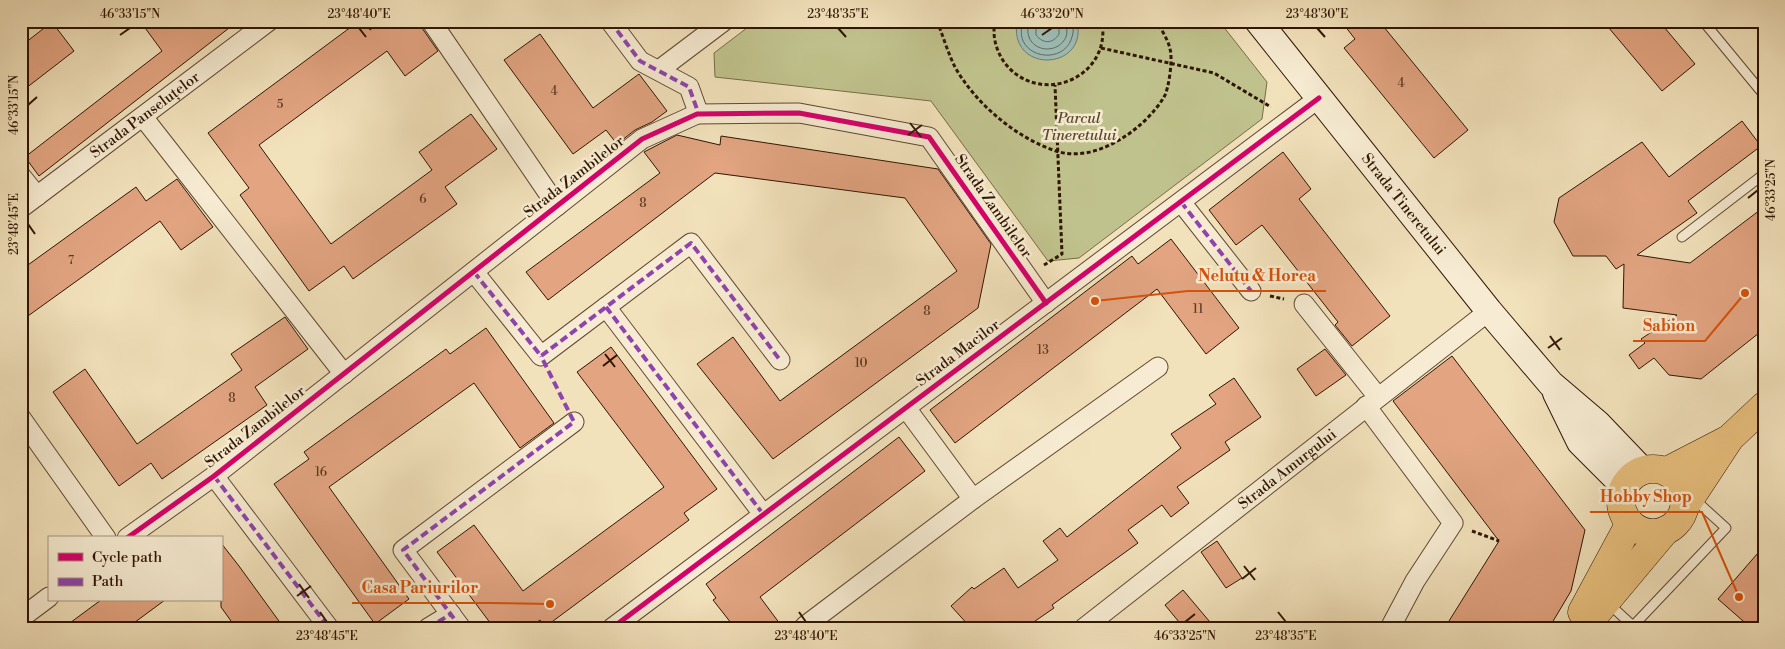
<svg xmlns="http://www.w3.org/2000/svg" width="1785" height="649" font-family="'Libre Bodoni',serif">
<style>
.green{fill:#c0c28d;stroke:#786c47}
.water{fill:#9cbdb6;stroke:#707a6e}
.lines{fill:none;stroke-linecap:round;stroke-linejoin:round}
.shore{stroke:#66695c;stroke-width:1}
.building{fill:#e2a481;stroke:#2f1501}
.lane-casing{stroke:#604830;stroke-width:11}
.street-casing{stroke:#604830;stroke-width:21}
.secondary-casing{stroke:#2f1501;stroke-width:28}
.primary-casing{stroke:#2f1501;stroke-width:29}
.path{stroke:#2f1501;stroke-width:3;stroke-dasharray:4 2.5;stroke-linecap:butt}
.lane{stroke:#f7ecd3;stroke-width:9}
.street{stroke:#f7ecd3;stroke-width:19}
.secondary{stroke:#f7ecd3;stroke-width:26}
.primary{stroke:#e9c17e;stroke-width:28}
.quiet{stroke:#8e44ad;stroke-width:4;stroke-dasharray:8 4;stroke-linecap:butt}
.cycleway-casing{stroke:#f7ecd3;stroke-width:8}
.cycleway{stroke:#d6006c;stroke-width:5}
.ticks{fill:none;stroke:#2f1501;stroke-width:2}
.labels{text-anchor:middle;dominant-baseline:central;stroke-width:5;stroke-linejoin:round;paint-order:stroke}
.number-label{font-size:12px;fill:#5c3921}
.street-label{font-size:15px;fill:#2f1501;stroke:#f7ecd3}
.park-label{font-size:15px;font-style:italic;fill:#5a492b;stroke:#f7ecd3}
.leader{fill:none;stroke:#d6520b;stroke-width:2}
.callout-dot{fill:#d6520b;stroke:#f7ecd3;stroke-width:2}
.callout-label{font-size:16px;text-anchor:middle;font-weight:bold;fill:#d6520b;stroke:#f7ecd3;stroke-width:5;stroke-linejoin:round;paint-order:stroke}
.neatline{fill:none;stroke:#2f1501;stroke-width:2}
.ticks-label{font-size:12px;text-anchor:middle;fill:#2f1501}
</style>
<rect width="100%" height="100%" fill="#f2e2bc"/>
<filter id="stains"><feTurbulence type="fractalNoise" baseFrequency=".004" numOctaves="4"/><feColorMatrix values="0 0 0 0 .2 0 0 0 0 .09 0 0 0 0 .02 0 0 0 .5 -.17"/></filter>
<radialGradient id="worn" r=".72"><stop offset=".6" stop-color="#630" stop-opacity="0"/><stop offset="1" stop-color="#630" stop-opacity=".3"/></radialGradient>
<polygon class="green" points="756,21 1219,21 1267,82 1262,119 1079,258 1048,261 931,101 715,77 714,53"/>
<path class="water" d="M1017,21h60c12,50 -69,54 -60,0z"/>
<g class="lines">
<g class="shore">
<path d="M1022,21c0,7 -2,13 1,20 10,20 43,19 49,-4 2,-6 1,-10 1,-16"/>
<path d="M1028,21c0,6 -1,11 1,16 6,16 30,16 37,0 2,-5 0,-11 0,-16"/>
<path d="M1036,21v14c7,9 17,9 23,-1v-13"/>
</g>
</g>
<g class="building">
<polygon points="140,21 238,21 39,176 25,157 162,51"/>
<polygon points="359,21 364,21 370,30 382,21 417,21 438,51 405,76 387,51 259,145 331,244 432,170 419,152 471,114 497,149 445,187 457,204 353,279 344,266 309,291 240,195 249,188 208,133"/>
<polygon points="1341,21 1379,21 1468,130 1434,158 1344,48 1355,39"/>
<polygon points="1603,21 1659,21 1695,64 1662,91"/>
<polygon points="52,22 74,51 21,92 21,46"/>
<polygon points="540,34 593,108 639,74 667,111 652,122 635,130 617,144 606,130 573,154 504,60"/>
<polygon points="1742,121 1761,146 1688,201 1697,213 1637,255 1690,263 1764,207 1764,329 1701,379 1669,375 1654,358 1639,369 1629,355 1645,343 1641,339 1677,315 1623,308 1624,264 1616,269 1606,256 1573,256 1554,222 1559,198 1642,142 1669,177"/>
<polygon points="677,135 720,145 721,136 938,169 991,244 978,308 773,459 697,364 733,337 780,401 957,271 905,198 715,173 548,300 526,272 660,173 644,152"/>
<polygon points="1283,152 1311,189 1299,199 1390,316 1352,346 1335,325 1338,322 1262,225 1236,245 1209,210"/>
<polygon points="177,179 213,227 181,250 160,221 21,321 21,270 136,187 146,201"/>
<polygon points="1171,239 1239,328 1206,354 1157,289 955,443 930,410 1132,256 1138,264"/>
<polygon points="285,317 308,349 255,387 267,405 162,479 151,463 119,486 53,392 85,369 137,444 242,370 231,354"/>
<polygon points="486,328 554,423 520,448 474,383 329,487 409,599 375,624 274,484 309,459 304,452 446,349 450,354"/>
<polygon points="611,347 717,489 684,513 689,520 545,627 540,620 529,628 494,628 437,552 474,525 523,591 664,487 577,372"/>
<polygon points="1325,349 1346,375 1316,396 1297,369"/>
<polygon points="1452,356 1585,530 1571,591 1549,628 1460,628 1449,621 1499,541 1393,401"/>
<polygon points="1234,378 1261,417 1225,442 1230,450 1177,487 1189,503 1171,517 1162,505 1128,530 1138,543 1052,605 1054,608 1025,628 971,628 951,606 972,587 974,589 1004,568 1018,588 1058,560 1043,541 1060,528 1067,537 1181,448 1171,434 1216,404 1209,395"/>
<polygon points="899,437 925,471 760,597 783,628 735,628 713,600 716,598 706,584"/>
<polygon points="1217,541 1242,578 1226,588 1201,552"/>
<polygon points="221,543 239,566 284,628 236,628 221,607"/>
<polygon points="1764,546 1764,628 1751,628 1718,599"/>
<polygon points="1183,590 1215,628 1184,628 1165,605"/>
<polygon points="101,600 165,600 127,628 63,628"/>
</g>
<g class="lines">
<defs>
<g id="lane">
<polyline points="1703,21 1764,95"/>
<polyline points="1682,237 1764,174"/>
<polyline points="1609,604 1633,626 1726,528 1694,499"/>
</g>
<g id="street">
<polyline points="431,21 557,206"/>
<polyline points="610,21 640,61 689,87 698,112 697,114"/>
<polyline points="659,70 724,21"/>
<polyline points="143,117 344,374"/>
<polyline points="21,176 37,196"/>
<polyline points="1181,202 1251,291"/>
<path id="s1" d="M21,208l248,-187"/>
<polyline points="474,272 541,356 691,243 780,360"/>
<polyline points="1304,304 1378,397"/>
<polyline points="606,307 763,514"/>
<polyline points="1366,406 1453,523 1415,581 1390,628"/>
<polyline points="21,418 106,538"/>
<polyline points="214,476 329,628"/>
<polyline points="973,499 1158,367"/>
<polyline points="127,538 214,476 642,139 697,114 799,113 929,137 1046,303"/>
<polyline points="21,618 49,597"/>
<polyline points="805,626 973,499 906,408"/>
<polyline points="428,628 451,614"/>
<polyline points="461,628 403,550 574,422"/>
<polyline points="612,628 1319,98"/>
<path id="s2" d="M1084,628l405,-317"/>
</g>
<g id="secondary">
<path id="s3" d="M1258,21l231,290 62,73 47,40 44,46"/>
<polyline points="1556,393 1580,442 1624,486"/>
</g>
<g id="primary">
<circle cx="1653" cy="501" r="32"/>
<polyline points="1667,471 1729,439"/>
<polyline points="1684,508 1730,438 1764,406"/>
<polyline points="1582,612 1630,523"/>
<polyline points="1584,628 1666,530"/>
</g>
</defs>
<use href="#lane" class="lane-casing"/>
<use href="#street" class="street-casing"/>
<use href="#secondary" class="secondary-casing"/>
<use href="#primary" class="primary-casing"/>
<g class="path">
<path d="M937,21c6,15 11,32 18,46 20,36 61,71 101,84 39,13 88,-21 108,-54 5,-8 9,-39 6,-48 -2,-10 -9,-19 -13,-28"/>
<path d="M995,21c-3,15 1,29 9,41 34,46 108,17 98,-41"/>
<polyline points="1101,48 1214,73 1271,107"/>
<polyline points="1044,265 1062,254 1055,85"/>
<polyline points="1270,296 1284,299"/>
<polyline points="1472,531 1499,541"/>
</g>
<use href="#lane" class="lane"/>
<use href="#street" class="street"/>
<use href="#secondary" class="secondary"/>
<use href="#primary" class="primary"/>
<g class="quiet">
<polyline points="610,21 640,61 689,87 698,112 697,114"/>
<polyline points="1181,202 1251,291"/>
<polyline points="474,272 541,356 691,243 780,360"/>
<polyline points="606,307 763,514"/>
<polyline points="214,476 329,628"/>
<polyline points="428,628 451,614"/>
<polyline points="461,628 403,550 574,422 541,356"/>
</g>
<defs>
<g id="cycleway">
<polyline points="127,538 214,476 642,139 697,114 799,113 929,137 1046,303"/>
<polyline points="612,628 1319,98"/>
</g>
</defs>
<use href="#cycleway" class="cycleway-casing"/>
<use href="#cycleway" class="cycleway"/>
</g>
<path class="ticks" d="M359,28l7,9M838,28l8,9M1317,28l8,9M120,35l10,-7M1042,35l10,-7M28,105l9,-8M910,123l11,14M908,135l14,-10M1748,198l10,-8M28,224l7,10M1550,336l10,14M1548,348l14,-10M605,354l10,13M603,366l14,-11M1244,566l11,14M1242,579l14,-11M299,584l10,14M297,596l14,-10M320,612l7,10M799,612l7,10M1278,612l8,10M1185,622l10,-8"/>
<g class="labels">
<g class="number-label">
<text x="1401" y="83">4</text>
<text x="554" y="91">4</text>
<text x="280" y="104">5</text>
<text x="423" y="199">6</text>
<text x="643" y="203">8</text>
<text x="71" y="260">7</text>
<text x="1198" y="309">11</text>
<text x="927" y="311">8</text>
<text x="1043" y="350">13</text>
<text x="861" y="363">10</text>
<text x="232" y="398">8</text>
<text x="321" y="472">16</text>
</g>
<g class="street-label">
<text stroke="none"><textPath href="#s1" startOffset="155">Strada Panseluțelor</textPath></text>
<text transform="translate(574 177) rotate(-38)">Strada Zambilelor</text>
<text stroke="none"><textPath href="#s3" startOffset="234">Strada Tineretului</textPath></text>
<text transform="translate(993 206) rotate(55)">Strada Zambilelor</text>
<text transform="translate(958 353) rotate(-37)">Strada Macilor</text>
<text transform="translate(255 427) rotate(-38)">Strada Zambilelor</text>
<text stroke="none"><textPath href="#s2" startOffset="258">Strada Amurgului</textPath></text>
</g>
<g class="park-label">
<text x="1079" y="118">Parcul<tspan x="1079" dy="17">Tineretului</tspan></text>
</g>
</g>
<path class="leader" d="M1095 301L1188 291H1326M1745 293L1705 341H1633M1739 597L1702 512H1590M550 604L489 603H352"/>
<g class="callout-dot">
<circle cx="1095" cy="301" r="5"/>
<circle cx="1745" cy="293" r="5"/>
<circle cx="1739" cy="597" r="5"/>
<circle cx="550" cy="604" r="5"/>
</g>
<g class="callout-label">
<text x="1257" y="281">Nelutu &amp; Horea</text>
<text x="1669" y="331">Sabion</text>
<text x="1646" y="502">Hobby Shop</text>
<text x="420" y="593">Casa Pariurilor</text>
</g>
<rect width="1785" height="649" fill="none" stroke="#f2e2bc" stroke-width="55"/>
<rect x="48" y="536" width="175" height="65" fill="#f7ecd3" stroke="#a7967f"/>
<rect x="58" y="553" width="25" height="8" fill="#d6006c" stroke="#a7967f"/>
<text x="92" y="562" font-size="15" fill="#2f1501">Cycle path</text>
<rect x="58" y="578" width="25" height="8" fill="#8e44ad" stroke="#a7967f"/>
<text x="92" y="586" font-size="15" fill="#2f1501">Path</text>
<rect x="28" y="28" width="1730" height="594" class="neatline"/>
<g class="ticks-label">
<text x="130" y="18">46°33'15"N</text>
<text x="359" y="18">23°48'40"E</text>
<text x="838" y="18">23°48'35"E</text>
<text x="1052" y="18">46°33'20"N</text>
<text x="1317" y="18">23°48'30"E</text>
<text transform="translate(14 105) rotate(-90)" y="4">46°33'15"N</text>
<text transform="translate(1771 190) rotate(-90)" y="4">46°33'25"N</text>
<text transform="translate(14 224) rotate(-90)" y="4">23°48'45"E</text>
<text x="327" y="640">23°48'45"E</text>
<text x="806" y="640">23°48'40"E</text>
<text x="1185" y="640">46°33'25"N</text>
<text x="1286" y="640">23°48'35"E</text>
</g>
<rect width="100%" height="100%" filter="url(#stains)"/>
<rect width="100%" height="100%" fill="url(#worn)"/>
</svg>
